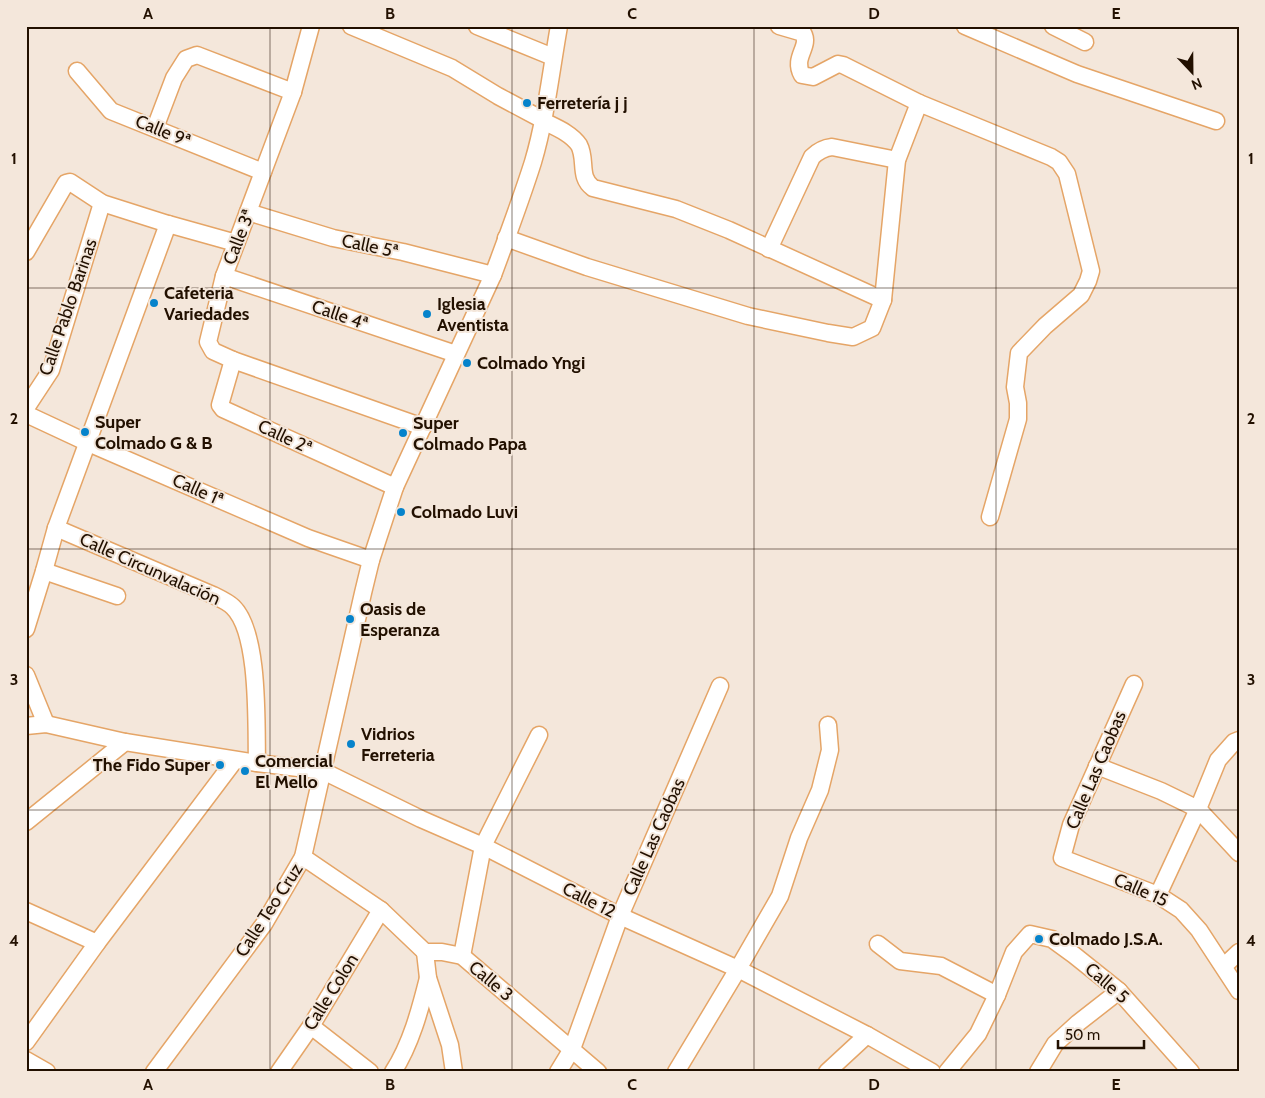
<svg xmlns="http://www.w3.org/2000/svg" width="1265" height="1098" font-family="Cabin,sans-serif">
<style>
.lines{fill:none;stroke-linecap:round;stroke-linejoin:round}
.minor-casing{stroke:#e5a567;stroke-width:19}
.minor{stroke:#fff;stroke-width:16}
.grid{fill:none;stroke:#221000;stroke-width:1;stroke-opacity:0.55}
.poi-dot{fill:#0683cb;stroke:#f4e7db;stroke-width:2}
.labels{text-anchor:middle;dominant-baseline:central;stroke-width:4;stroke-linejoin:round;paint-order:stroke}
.poi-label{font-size:18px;font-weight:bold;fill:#221000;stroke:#f4e7db;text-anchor:start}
.street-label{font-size:18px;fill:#221000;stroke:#f4e7db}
.neatline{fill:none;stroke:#221000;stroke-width:2}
.grid-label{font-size:16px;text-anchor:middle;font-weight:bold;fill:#221000}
</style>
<rect width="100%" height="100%" fill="#f4e7db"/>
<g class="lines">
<defs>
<g id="minor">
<polyline points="311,26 293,92 224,276 208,342 213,351 233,360 423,427"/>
<polyline points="351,26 452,68 498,96 543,120"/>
<polyline points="477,26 553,57"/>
<path d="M779,26l24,7c8,14 -11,24 -1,42l11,2 25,-13 5,1 76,38"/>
<polyline points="965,26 1077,74 1216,121"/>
<polyline points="1053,26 1085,42"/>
<polyline points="77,71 111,111 263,172"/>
<path d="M543,121c12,6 28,12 36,24 8,15 -1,32 14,43l83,21 53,21 154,70"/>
<polyline points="155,128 174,78 186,59 197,55 293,92"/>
<polyline points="248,212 333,238 403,252 493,275"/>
<polyline points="506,238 587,267 748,316 828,333 853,337 872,328 883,300 897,160 919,103 1051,157 1059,162 1067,174 1091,271 1088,281 1081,295 1045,326 1019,353 1015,387 1018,403 1018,419 990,517"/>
<path d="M769,249l43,-92c6,-6 11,-9 20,-10l65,13"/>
<polyline points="26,252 66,183 70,182 102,203 168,224 236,243"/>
<polyline points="224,276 456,354"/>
<polyline points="233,360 220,405 223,409 395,487"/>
<polyline points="26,408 51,370 102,203"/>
<polyline points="26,414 86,442 308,538 371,560"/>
<path d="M56,528l157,67c6,3 15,7 20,12 27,26 23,119 24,156"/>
<polyline points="44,571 117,596"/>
<polyline points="26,629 44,571 56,528 168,224"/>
<polyline points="26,675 46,724"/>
<polyline points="1134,684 1071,825 1062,858 1158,895 1181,910 1199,930 1239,991"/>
<polyline points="26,726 46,724 125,742 257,763 323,771 421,819 483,846 620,916 738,969 867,1035 932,1072"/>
<polyline points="1097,766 1161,791 1198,809 1239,853"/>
<polyline points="26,822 125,742"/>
<polyline points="303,857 381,910 425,952 442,952 462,956 598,1072"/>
<polyline points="1158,895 1198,809 1218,760 1234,742 1239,740"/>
<polyline points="26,911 97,943"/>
<polyline points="878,944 900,961 941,966 997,995"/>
<polyline points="425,952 428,978 450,1045 454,1072"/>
<polyline points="462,956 483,846 539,735"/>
<polyline points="1224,966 1239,952"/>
<polyline points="311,1026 370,1072"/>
<polyline points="26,1042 97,943 235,760"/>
<polyline points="26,1060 47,1072"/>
<path d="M154,1072l110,-148 39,-67 60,-264 8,-33 24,-73 98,-212c14,-38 28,-75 40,-113 13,-44 18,-91 26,-136"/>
<polyline points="279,1072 311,1026 381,910"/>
<path d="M393,1072c18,-28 27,-62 35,-94"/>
<polyline points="558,1072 572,1049 620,916 720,686"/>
<polyline points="676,1072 738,969 780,896 799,838 820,790 830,750 828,725"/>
<polyline points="827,1072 867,1035"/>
<polyline points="947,1072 978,1034 997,995 1014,952 1030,934 1052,939 1074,955 1119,991 1191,1072"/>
<polyline points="1038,1072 1055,1044 1078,1023 1119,991"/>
</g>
</defs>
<use href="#minor" class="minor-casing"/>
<use href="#minor" class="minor"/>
</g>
<path class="grid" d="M270,26v1046M512,26v1046M754,26v1046M996,26v1046M26,288h1213M26,549h1213M26,810h1213"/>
<g class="poi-dot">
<circle cx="527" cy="103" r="5"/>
<circle cx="154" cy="303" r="5"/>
<circle cx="427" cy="314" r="5"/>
<circle cx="467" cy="363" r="5"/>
<circle cx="85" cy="432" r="5"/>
<circle cx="403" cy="433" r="5"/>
<circle cx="401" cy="512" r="5"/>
<circle cx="350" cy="619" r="5"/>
<circle cx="351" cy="744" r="5"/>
<circle cx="220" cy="765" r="5"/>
<circle cx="245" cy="771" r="5"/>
<circle cx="1039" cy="939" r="5"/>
</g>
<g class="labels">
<g class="poi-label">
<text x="537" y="103">Ferretería j j</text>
<text x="164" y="293">Cafeteria<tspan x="164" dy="21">Variedades</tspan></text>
<text x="437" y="304">Iglesia<tspan x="437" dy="21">Aventista</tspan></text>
<text x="477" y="363">Colmado Yngi</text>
<text x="95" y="422">Super<tspan x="95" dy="21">Colmado G &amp; B</tspan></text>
<text x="413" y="423">Super<tspan x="413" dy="21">Colmado Papa</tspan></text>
<text x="411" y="512">Colmado Luvi</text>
<text x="360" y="609">Oasis de<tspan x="360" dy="21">Esperanza</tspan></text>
<text x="361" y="734">Vidrios<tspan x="361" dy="21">Ferreteria</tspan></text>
<text x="255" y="761">Comercial<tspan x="255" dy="21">El Mello</tspan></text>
<text x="210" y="765" text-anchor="end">The Fido Super</text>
<text x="1049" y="939">Colmado J.S.A.</text>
</g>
<g class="street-label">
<text transform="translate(163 131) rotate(22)">Calle 9ª</text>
<text transform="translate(239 237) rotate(-69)">Calle 3ª</text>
<text transform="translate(370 246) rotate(12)">Calle 5ª</text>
<text transform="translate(68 307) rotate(-71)">Calle Pablo Barinas</text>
<text transform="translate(340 315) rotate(19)">Calle 4ª</text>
<text transform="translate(285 437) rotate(25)">Calle 2ª</text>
<text transform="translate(198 490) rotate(24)">Calle 1ª</text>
<text transform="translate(150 569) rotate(24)">Calle Circunvalación</text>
<text transform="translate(1096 770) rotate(-67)">Calle Las Caobas</text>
<text transform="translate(654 837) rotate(-66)">Calle Las Caobas</text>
<text transform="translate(1141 890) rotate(24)">Calle 15</text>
<text transform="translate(589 900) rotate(27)">Calle 12</text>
<text transform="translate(269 910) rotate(-57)">Calle Teo Cruz</text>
<text transform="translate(491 981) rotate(40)">Calle 3</text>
<text transform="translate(1107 983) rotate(41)">Calle 5</text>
<text transform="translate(331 992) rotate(-58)">Calle Colon</text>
</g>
</g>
<rect width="1265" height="1098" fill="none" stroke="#f4e7db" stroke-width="55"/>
<g transform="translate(1192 72) rotate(158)" stroke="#f4e7db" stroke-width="4" paint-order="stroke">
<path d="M0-4L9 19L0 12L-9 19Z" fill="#221000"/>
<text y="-8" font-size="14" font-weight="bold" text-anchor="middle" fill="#221000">N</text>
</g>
<path d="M1058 1040v8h86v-8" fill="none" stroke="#221000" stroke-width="2.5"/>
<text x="1065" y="1040" font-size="15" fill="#221000" stroke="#f4e7db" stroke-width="4" paint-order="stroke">50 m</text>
<rect x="28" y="28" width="1210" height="1042" class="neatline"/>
<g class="grid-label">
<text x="148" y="19">A</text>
<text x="390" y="19">B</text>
<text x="632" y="19">C</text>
<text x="874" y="19">D</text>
<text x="1116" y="19">E</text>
<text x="14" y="164">1</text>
<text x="1251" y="164">1</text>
<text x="14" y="424">2</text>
<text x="1251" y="424">2</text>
<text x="14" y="685">3</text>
<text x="1251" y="685">3</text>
<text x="14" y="946">4</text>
<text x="1251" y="946">4</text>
<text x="148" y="1090">A</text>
<text x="390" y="1090">B</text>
<text x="632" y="1090">C</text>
<text x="874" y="1090">D</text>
<text x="1116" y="1090">E</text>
</g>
</svg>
